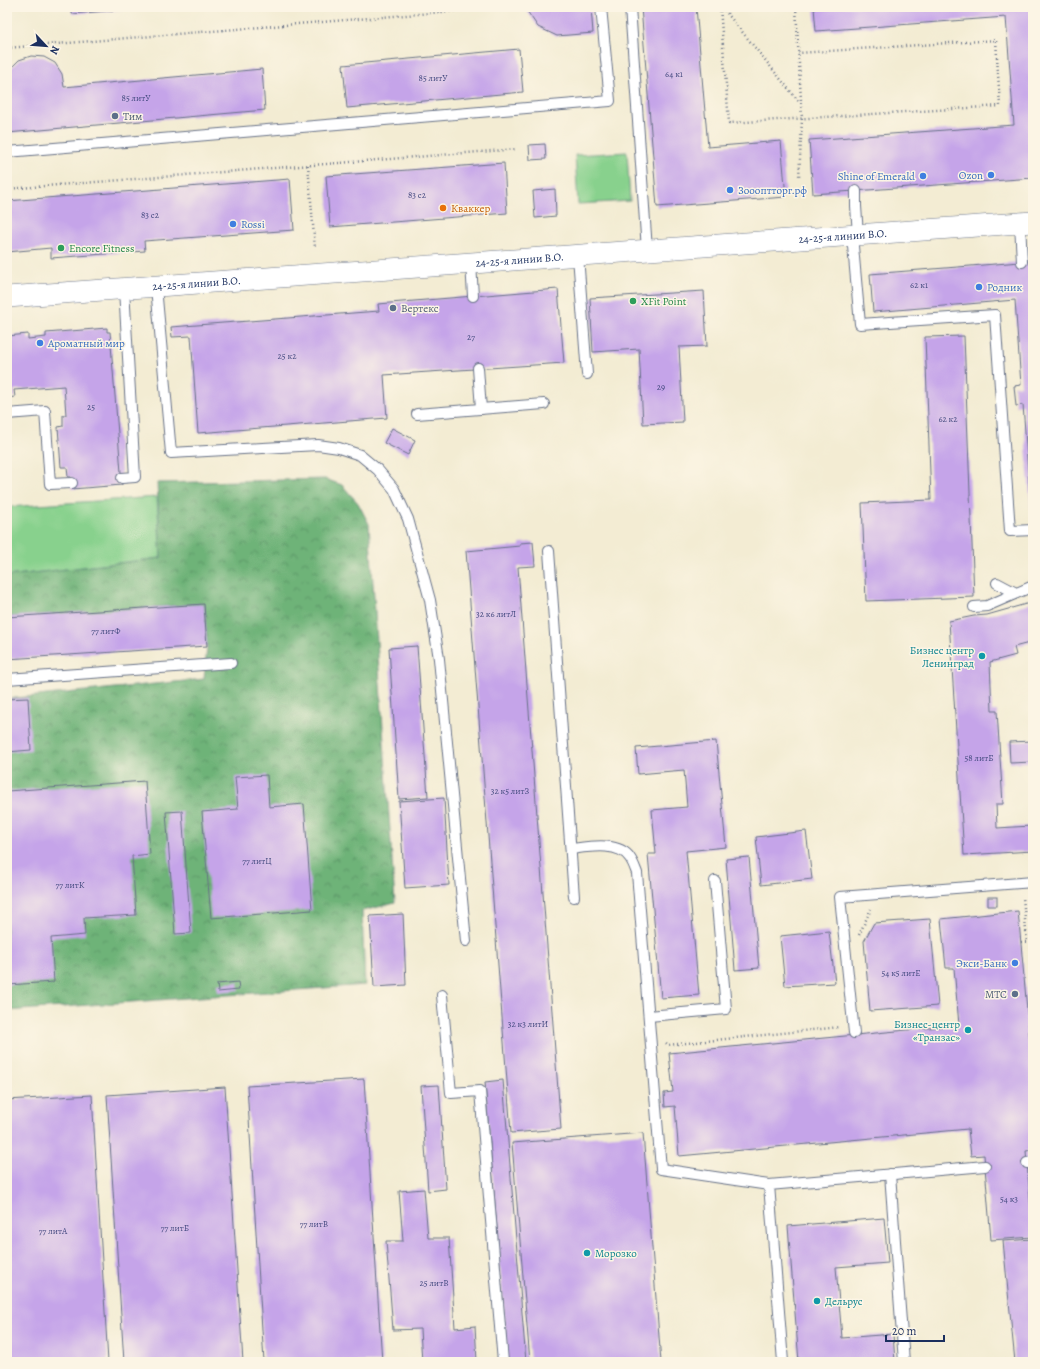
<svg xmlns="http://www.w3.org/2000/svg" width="1040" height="1369" viewBox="0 0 1040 1369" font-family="Alegreya,serif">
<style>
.green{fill:#88d18d;stroke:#528076}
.forest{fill:url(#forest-crowns);stroke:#44716b}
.building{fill:#c5a4e9}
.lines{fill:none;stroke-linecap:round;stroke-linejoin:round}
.lane-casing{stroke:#677187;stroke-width:12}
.street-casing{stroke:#677187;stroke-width:22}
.path{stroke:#677187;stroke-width:2.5;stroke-dasharray:1 3;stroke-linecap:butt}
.lane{stroke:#fff;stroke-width:10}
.street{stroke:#fff;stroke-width:21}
.service-dot{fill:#5c6f8a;stroke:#fcf5e5;stroke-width:1.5}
.shop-dot{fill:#3f7fe0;stroke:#fcf5e5;stroke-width:1.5}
.food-dot{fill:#e8710a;stroke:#fcf5e5;stroke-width:1.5}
.leisure-dot{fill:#2e9e5b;stroke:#fcf5e5;stroke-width:1.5}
.culture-dot{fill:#0f9aa8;stroke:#fcf5e5;stroke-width:1.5}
.labels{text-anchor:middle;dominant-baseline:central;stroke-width:3;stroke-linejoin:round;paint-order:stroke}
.number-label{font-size:9px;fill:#464c81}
.service-label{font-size:11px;fill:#4e5e75;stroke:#fcf5e5;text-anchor:start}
.shop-label{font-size:11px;fill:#366cbe;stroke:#fcf5e5;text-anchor:start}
.food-label{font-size:11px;fill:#c56008;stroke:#fcf5e5;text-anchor:start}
.street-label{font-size:11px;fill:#1b2f5e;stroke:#fcf5e5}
.leisure-label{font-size:11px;fill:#27864d;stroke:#fcf5e5;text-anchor:start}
.culture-label{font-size:11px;fill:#0d838f;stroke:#fcf5e5;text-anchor:end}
</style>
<defs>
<pattern id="forest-crowns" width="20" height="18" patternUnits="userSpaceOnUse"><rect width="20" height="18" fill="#6eb378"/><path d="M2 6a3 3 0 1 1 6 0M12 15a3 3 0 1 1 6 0" fill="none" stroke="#5a9266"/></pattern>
</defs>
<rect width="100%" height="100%" fill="#fcf5e5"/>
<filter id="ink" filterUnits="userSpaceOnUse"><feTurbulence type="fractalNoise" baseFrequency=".025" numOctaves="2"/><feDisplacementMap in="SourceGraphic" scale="8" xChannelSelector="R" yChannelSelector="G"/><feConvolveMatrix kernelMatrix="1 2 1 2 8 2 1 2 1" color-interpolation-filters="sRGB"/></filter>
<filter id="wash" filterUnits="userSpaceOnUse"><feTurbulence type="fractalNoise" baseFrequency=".012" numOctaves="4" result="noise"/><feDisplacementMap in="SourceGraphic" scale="16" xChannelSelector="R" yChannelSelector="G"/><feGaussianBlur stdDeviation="0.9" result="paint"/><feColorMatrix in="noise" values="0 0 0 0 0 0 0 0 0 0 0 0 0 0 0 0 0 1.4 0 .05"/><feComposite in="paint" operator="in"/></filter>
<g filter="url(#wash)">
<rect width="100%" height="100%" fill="#f3ecd3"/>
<g class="green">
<path d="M627,152l3,49 -52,3 -3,-49z"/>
<path d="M157,497l4,61 -154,18v-69z"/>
</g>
<path class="forest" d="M325,479l17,6 16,18 11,21 26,379 -33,8 3,74 -358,26v-312l197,-20 3,-33 -3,-42 -197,13v-41l154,-18 -4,-75z"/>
<g id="blocks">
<g class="building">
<path d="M72,7h70v1l-70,6z"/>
<path d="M527,7h64l2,26 -36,3 -19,-9 -11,-16z"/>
<path d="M641,7h55l12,140 73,-6 5,56 -129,10z"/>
<path d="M814,7h219v171l-220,16 -4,-54 205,-15 -8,-108 -190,14z"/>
<path d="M519,49l4,43 -176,16 -4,-43z"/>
<path d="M31,56l13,1 11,6 7,11 2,13 198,-18 3,41 -258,23v-58l3,-6 9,-9z"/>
<path d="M545,144l1,15 -16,1 -1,-15z"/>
<path d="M504,163l3,50 -177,14 -4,-51z"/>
<path d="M290,179l4,51 -150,11 1,10 -94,7v-10l-44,4v-51z"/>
<path d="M555,189l1,27 -21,2 -2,-27z"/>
<path d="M1033,261v249l-2,1 -8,-106 -7,1 -2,-20 7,-1 -6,-85 -142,12 -3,-38z"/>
<path d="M558,289l6,74 -180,12 3,43 -189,15 -7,-97 -19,1 -1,-10 208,-16 -1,-7z"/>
<path d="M704,291l3,55 -28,1 4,75 -40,2 -4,-75 -46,3 -3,-54z"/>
<path d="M107,328v4h3l12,153 -50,4 -1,-12h-3l-1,-10h-6l-3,-40 5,-1v-11h3l-2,-29 -50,4 1,7 -8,1v-62l21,-2v5l18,-2v-4z"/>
<path d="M964,336l10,261 -108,4 -4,-98 69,-3 -6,-163z"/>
<path d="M392,428l23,12 -7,15 -24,-12z"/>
<path d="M533,542l2,24 -17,1 43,562 -50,4 -45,-582 54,-5v-3z"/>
<path d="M1033,602v40l-19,5 2,8 -26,7 2,49h5l6,93h-7l1,24 34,-2 2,25 -69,4 -15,-234 25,-5 13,-1z"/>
<path d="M204,604l3,42 -200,13v-42z"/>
<path d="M417,646l11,151 -29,2 -10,-151z"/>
<path d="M28,698l3,52 -24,2v-53z"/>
<path d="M716,741l10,106 -40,4 13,144 -38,3 -13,-144h8l-4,-44 35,-3 -3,-37 -46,4 -2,-26z"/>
<path d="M1033,741v21l-23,1 -1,-21z"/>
<path d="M267,775l2,32 35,-3 8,106 -101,8 -9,-106 36,-3 -3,-32z"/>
<path d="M145,781l5,73 -18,2 4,59 -52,3 1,17 -34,3 3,44 -47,3v-194z"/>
<path d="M444,798l5,87 -44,3 -6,-87z"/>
<path d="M182,811l9,122 -16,1 -9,-122z"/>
<path d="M806,831l6,48 -51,6 -5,-48z"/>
<path d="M749,857l10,111 -24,2 -9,-111z"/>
<rect x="988" y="897" width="9" height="9"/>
<path d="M1018,911l15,165v74l-7,1 7,86 -42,3 -7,-85 -13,1 -3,-27 -289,27 -4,-50 -10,1 -1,-14 9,-1 -4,-39 290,-28 -5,-57h-8l-5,-49z"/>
<path d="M403,914l3,71 -32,2 -4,-71z"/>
<path d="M930,919l8,87 -68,5 -6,-70 10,-18z"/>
<path d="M829,931l6,52 -50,3 -5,-50z"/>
<path d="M238,982l1,8 -21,2 -1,-8z"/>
<path d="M364,1079l18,283h-118l-17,-276z"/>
<path d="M503,1080l23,282h-18l-23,-280z"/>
<path d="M439,1085l7,104 -18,2 -7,-105z"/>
<path d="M225,1087l18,275h-119l-17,-267z"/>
<path d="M92,1095l16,267h-101v-262z"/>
<path d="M643,1133l18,229h-131l-18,-219z"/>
<path d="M424,1189l4,49h21l6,90 20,-2 2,36h-55l-2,-33 -27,1 -7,-89h17l-4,-50z"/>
<path d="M884,1218l4,45 -52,4 6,71 51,-4 2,28h-96l-11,-136z"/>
<path d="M1033,1239v123h-18l-12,-121z"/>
</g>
</g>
</g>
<g filter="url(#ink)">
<use href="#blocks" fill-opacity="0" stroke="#677187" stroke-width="1"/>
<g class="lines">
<defs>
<g id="lane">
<path d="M630,7l17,243"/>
<path d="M7,152l603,-51 -9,-94"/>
<path d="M856,191v15l2,29"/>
<path d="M1020,223l2,39"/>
<path d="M852,235l8,89 135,-9 15,216 23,-1"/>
<path d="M578,256l9,118"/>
<path d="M471,263l2,33"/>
<path d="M156,287l15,166 147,-8 21,3 21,7 18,15 16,19 14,30 22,81 9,59 27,282"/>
<path d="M478,368l3,41"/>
<path d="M7,414l38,-3 5,73 22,-1"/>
<path d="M417,414l127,-10"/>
<path d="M122,478l13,-1 -11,-188"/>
<path d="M549,551l25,346"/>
<path d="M997,583l19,10"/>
<path d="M974,607l13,-1 46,-20"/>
<path d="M7,679l224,-16"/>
<path d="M571,849c17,-2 48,-8 59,9 3,4 5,10 7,15l24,296 108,16"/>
<path d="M442,995l9,98 29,-2 23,271"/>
<path d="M649,1016l77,-7 -11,-128"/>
<path d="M854,1033l-14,-136 193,-15"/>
<path d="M1027,1163l6,-1"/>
<path d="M890,1174l14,188"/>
<path d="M783,1362l-14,-177 216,-19"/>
</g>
<g id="street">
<path id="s1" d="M7,297l1026,-75"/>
</g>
</defs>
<use href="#lane" class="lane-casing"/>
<use href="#street" class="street-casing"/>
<g class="path">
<path d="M720,7l9,116 271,-17 -4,-66 -198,13"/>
<path d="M722,7l78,96"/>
<path d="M796,7l6,112 -3,59"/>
<path d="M7,48l496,-41"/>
<path d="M308,165l7,83"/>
<path d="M7,189l510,-40"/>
<path d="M859,935l12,-26"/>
<path d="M1021,942h6l-4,-45"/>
<path d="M666,1043l2,2 172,-18"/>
</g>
<use href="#lane" class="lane"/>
<use href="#street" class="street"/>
</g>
</g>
<g class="service-dot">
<circle cx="115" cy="116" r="4"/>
<circle cx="393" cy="308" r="4"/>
<circle cx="1015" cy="994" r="4"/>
</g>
<g class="shop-dot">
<circle cx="991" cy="175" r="4"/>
<circle cx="923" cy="176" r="4"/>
<circle cx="730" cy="190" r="4"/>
<circle cx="233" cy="224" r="4"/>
<circle cx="979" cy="287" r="4"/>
<circle cx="40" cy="343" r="4"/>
<circle cx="1015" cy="963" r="4"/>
</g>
<circle class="food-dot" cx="443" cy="208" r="4"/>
<g class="leisure-dot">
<circle cx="61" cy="248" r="4"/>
<circle cx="633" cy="301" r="4"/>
</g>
<g class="culture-dot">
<circle cx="982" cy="656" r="4"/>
<circle cx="968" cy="1030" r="4"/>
<circle cx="587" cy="1253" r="4"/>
<circle cx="817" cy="1301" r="4"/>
</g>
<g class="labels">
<g class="number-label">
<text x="674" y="74">64 к1</text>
<text x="433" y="78">85 литУ</text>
<text x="136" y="98">85 литУ</text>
<text x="417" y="195">83 с2</text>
<text x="150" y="215">83 с2</text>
<text x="919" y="285">62 к1</text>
<text x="471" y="337">27</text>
<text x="287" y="356">25 к2</text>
<text x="661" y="387">29</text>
<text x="91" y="407">25</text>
<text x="948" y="419">62 к2</text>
<text x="496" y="614">32 к6 литЛ</text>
<text x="106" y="631">77 литФ</text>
<text x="979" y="758">58 литБ</text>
<text x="510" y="791">32 к5 литЗ</text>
<text x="257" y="861">77 литЦ</text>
<text x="70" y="885">77 литК</text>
<text x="901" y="973">54 к5 литЕ</text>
<text x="528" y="1024">32 к3 литИ</text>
<text x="1009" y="1199">54 к3</text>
<text x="314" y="1224">77 литВ</text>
<text x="175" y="1228">77 литБ</text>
<text x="53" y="1231">77 литА</text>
<text x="434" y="1283">25 литВ</text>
</g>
<g class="service-label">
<text x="123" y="116">Тим</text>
<text x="401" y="308">Вертекс</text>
<text x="1007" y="994" text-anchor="end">МТС</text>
</g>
<g class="shop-label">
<text x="983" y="175" text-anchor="end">Ozon</text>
<text x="915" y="176" text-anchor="end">Shine of Emerald</text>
<text x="738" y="190">Зоооптторг.рф</text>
<text x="241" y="224">Rossi</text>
<text x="987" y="287">Родник</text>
<text x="48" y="343">Ароматный мир</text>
<text x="1007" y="963" text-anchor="end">Экси-Банк</text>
</g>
<g class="food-label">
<text x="451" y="208">Кваккер</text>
</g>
<g class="street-label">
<text stroke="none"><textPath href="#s1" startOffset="838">24-25-я линии В.О.</textPath></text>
<text stroke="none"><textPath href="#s1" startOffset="514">24-25-я линии В.О.</textPath></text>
<text stroke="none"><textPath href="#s1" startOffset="190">24-25-я линии В.О.</textPath></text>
</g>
<g class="leisure-label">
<text x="69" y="248">Encore Fitness</text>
<text x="641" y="301">XFit Point</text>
</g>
<g class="culture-label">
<text x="974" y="650">Бизнес центр<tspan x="974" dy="13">Ленинград</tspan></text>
<text x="960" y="1024">Бизнес-центр<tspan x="960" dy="13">«Транзас»</tspan></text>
<text x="595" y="1253" text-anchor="start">Морозко</text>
<text x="825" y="1301" text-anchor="start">Дельрус</text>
</g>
</g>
<rect width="1040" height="1369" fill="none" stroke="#fcf5e5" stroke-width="24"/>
<g transform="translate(46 46) rotate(116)" stroke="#fcf5e5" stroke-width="3" paint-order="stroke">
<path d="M0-3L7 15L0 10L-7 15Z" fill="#1b2f5e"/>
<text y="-6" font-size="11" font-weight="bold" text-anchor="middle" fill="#1b2f5e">N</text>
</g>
<path d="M886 1335v6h58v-6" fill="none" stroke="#1b2f5e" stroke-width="2"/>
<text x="892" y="1335" font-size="12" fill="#1b2f5e" stroke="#fcf5e5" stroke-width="3" paint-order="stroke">20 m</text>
</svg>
